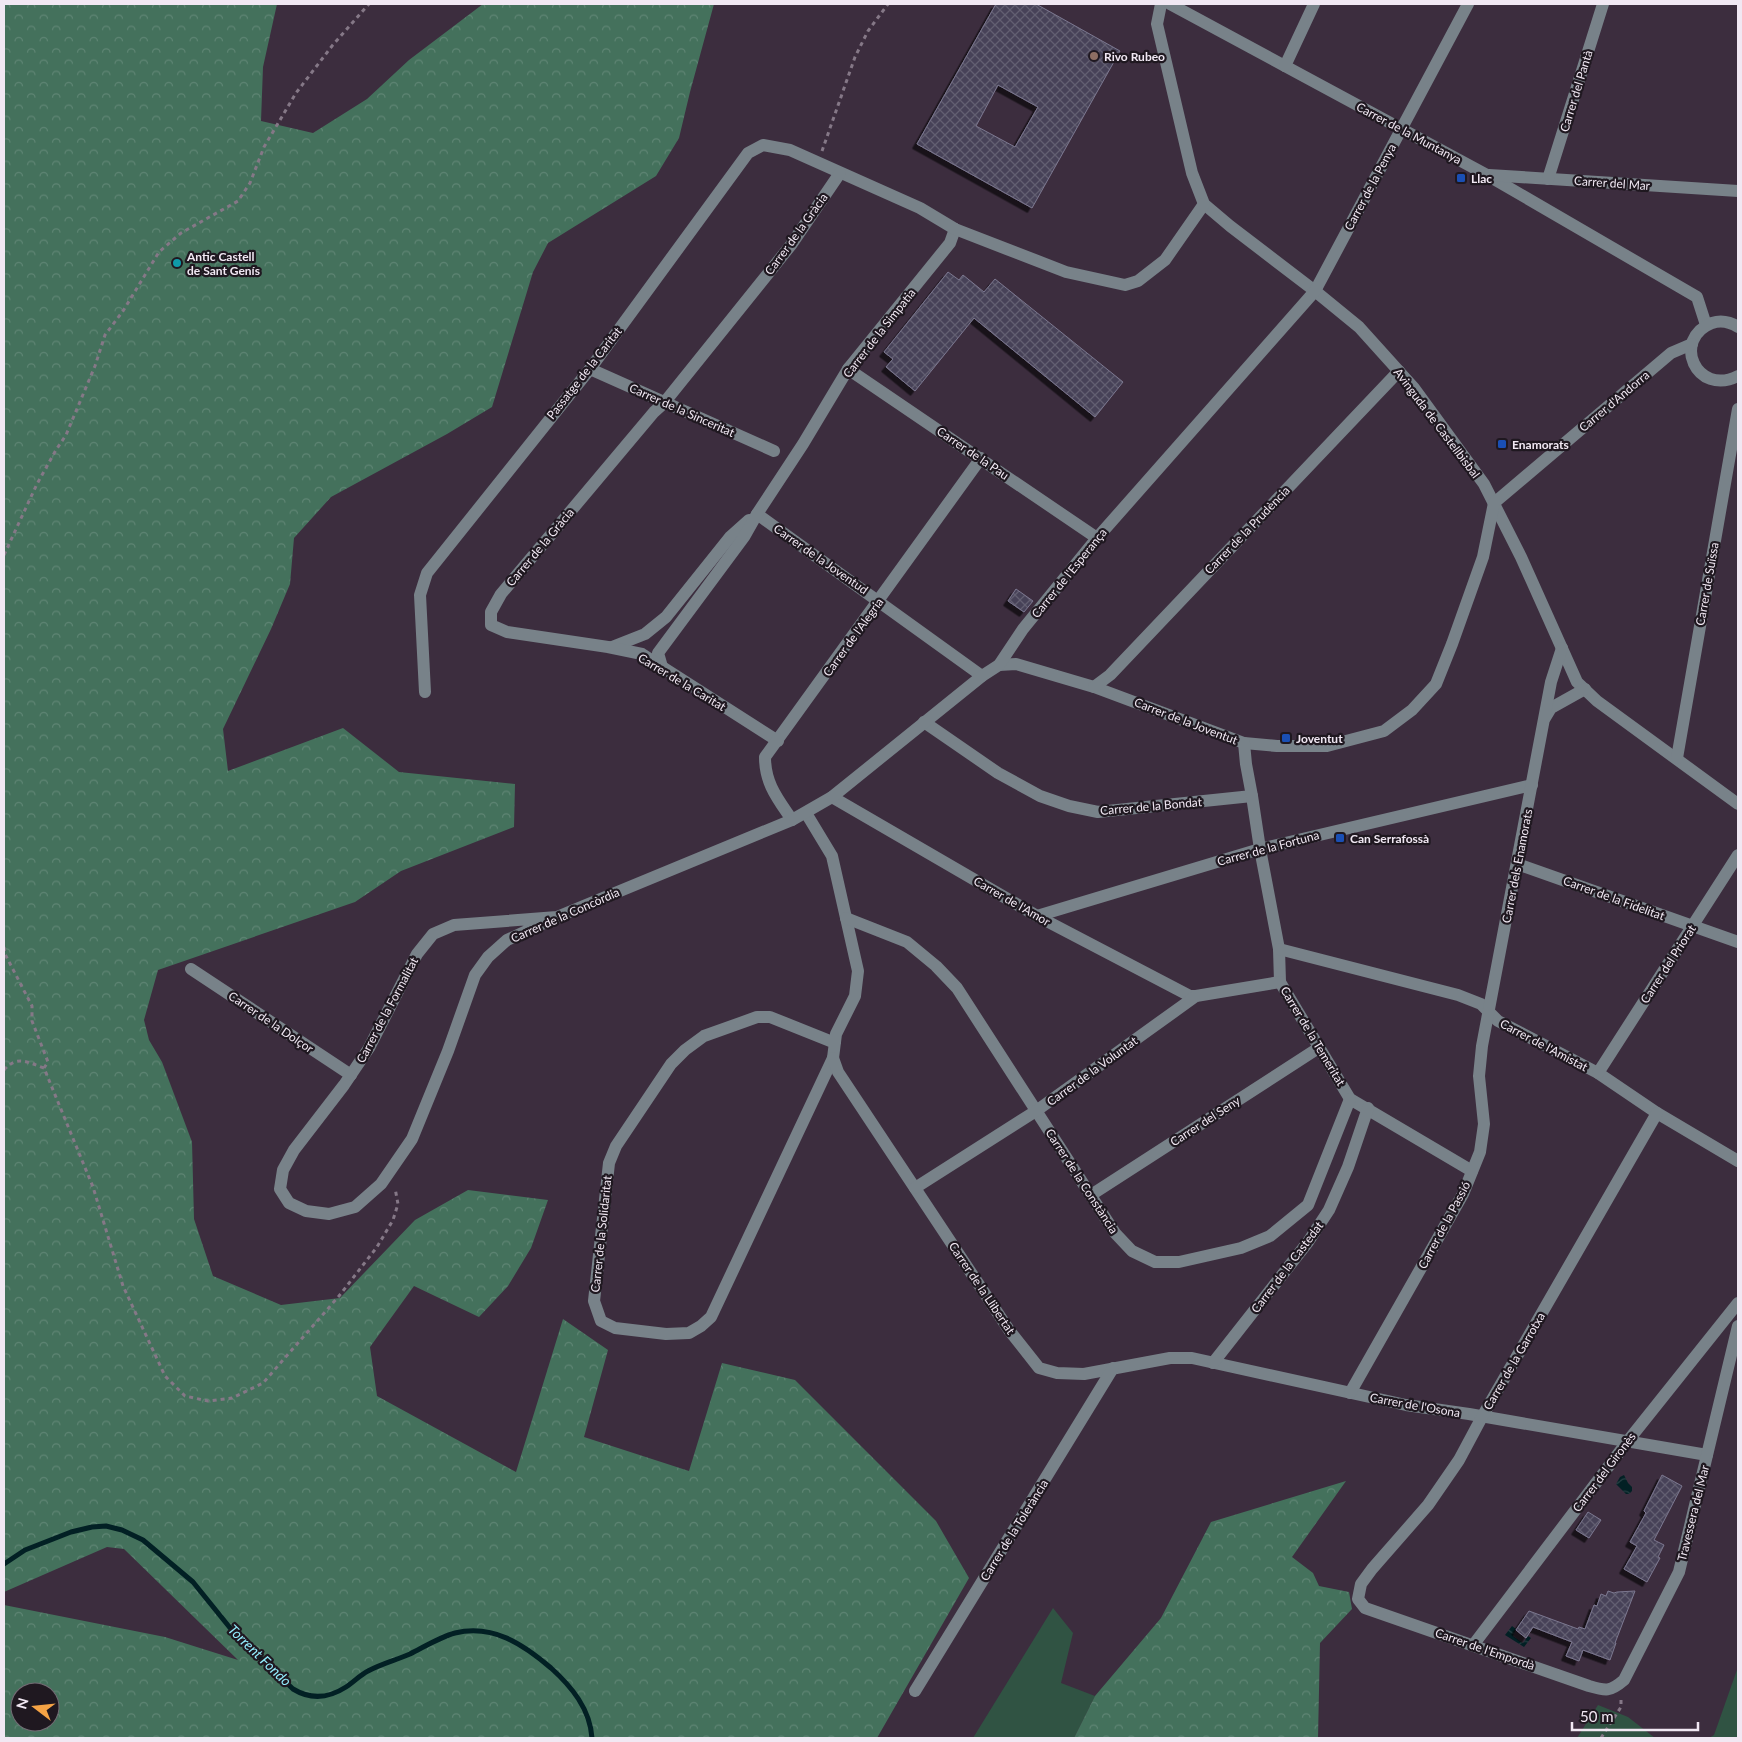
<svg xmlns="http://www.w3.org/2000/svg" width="1742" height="1742" viewBox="0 0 1742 1742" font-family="Lato,sans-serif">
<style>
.green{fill:#305343}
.forest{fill:url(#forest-crowns);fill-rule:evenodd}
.water{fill:url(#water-waves)}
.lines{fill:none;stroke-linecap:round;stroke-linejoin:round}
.stream{stroke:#022024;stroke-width:5}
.building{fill:url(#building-cross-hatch);stroke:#7c7890;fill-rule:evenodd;filter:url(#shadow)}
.path{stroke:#857887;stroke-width:3;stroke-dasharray:4 4;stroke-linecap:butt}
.minor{stroke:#788289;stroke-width:12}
.education-dot{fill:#8d6e63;stroke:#1f1820;stroke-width:2}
.transit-dot{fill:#1a4fb4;stroke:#1f1820;stroke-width:2}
.culture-dot{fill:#0f9aa8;stroke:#1f1820;stroke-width:2}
.labels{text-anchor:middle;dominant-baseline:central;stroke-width:4.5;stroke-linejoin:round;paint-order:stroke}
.poi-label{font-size:12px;font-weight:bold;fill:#f1e8f3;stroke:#1f1820;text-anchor:start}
.street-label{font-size:12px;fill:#f1e8f3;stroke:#1f1820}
.water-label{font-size:14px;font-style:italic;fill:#93eefe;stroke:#1f1820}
</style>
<defs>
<pattern id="forest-crowns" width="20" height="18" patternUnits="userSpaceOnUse" patternTransform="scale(1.25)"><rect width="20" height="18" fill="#44715c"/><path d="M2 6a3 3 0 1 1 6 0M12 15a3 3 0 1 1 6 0" fill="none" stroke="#5f8574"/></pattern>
<pattern id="water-waves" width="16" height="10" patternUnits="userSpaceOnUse" patternTransform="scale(1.25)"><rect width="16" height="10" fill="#022024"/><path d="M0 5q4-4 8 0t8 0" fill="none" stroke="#274044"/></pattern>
<pattern id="building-cross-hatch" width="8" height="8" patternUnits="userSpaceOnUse" patternTransform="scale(1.25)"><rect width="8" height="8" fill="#474359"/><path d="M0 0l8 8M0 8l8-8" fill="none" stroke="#625e71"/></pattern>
<filter id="shadow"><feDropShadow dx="-4.5" dy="4.5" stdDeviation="0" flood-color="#0009"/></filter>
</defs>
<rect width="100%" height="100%" fill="#3c2d3e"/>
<g class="green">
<path d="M1053,1608l20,25 -12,50 34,13 -21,42h-101z"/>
<path d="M1738,1667v71h-29l5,-3z"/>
<path d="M1598,1705l30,12 27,21h-78z"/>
</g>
<g class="forest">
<path d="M4,4h273l-14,63 -2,54 52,12 54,-34 42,-39 74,-56h231l-24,88 -11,46 -23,38 -108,67 -15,29 -41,135 -45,27 -116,63 -37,41 -4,46 -19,45 -48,100 5,42 115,-43 56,44 116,12 -1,43 -113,44 -46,31 -197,68 -14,50 5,20 13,22 30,80 2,77 19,57 68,29 59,-7 75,-78 53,-30 80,10 -17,48 -23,38 -29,31 -65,-31 -44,61 7,49 139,76 47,-153 45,31 -24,87 105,34 33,-108 73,17 141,141 33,57 -92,160h-873v-133l161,32 73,23 -114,-111 -17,-2 -103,45zM20,1692h30v30h-30z"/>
<path d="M1346,1481l-54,76 21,16 6,13 30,6 3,17 -32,34 -2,95h-244l21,-42 66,-78 50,-96z"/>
</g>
<g class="water">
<path d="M1624,1475l4,8 4,4v4l-3,3h-3l-10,-10 4,-7z"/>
<path d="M1512,1626l4,3 -3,7 10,7 5,-7 3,2 -7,9 -19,-12z"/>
</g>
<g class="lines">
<path class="stream" d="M4,1564l21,-14 46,-18 21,-5 14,-1 16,4 21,10 50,42 42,52 58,55c18,11 36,9 53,-2 8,-5 14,-12 22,-16 13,-7 28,-11 42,-17 14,-7 30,-17 45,-21 38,-9 68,11 96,35 21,19 39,41 41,70"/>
</g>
<g class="building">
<path d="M996,4h40l84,47 -88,157 -115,-64zM998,85l40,22 -23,40 -39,-21z"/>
<path d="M948,272l11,8 4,-5 21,17 11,-13 128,103 -28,35 -121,-99 -59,73 -29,-24 7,-8 -9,-7z"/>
<path d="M1016,589l17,12 -9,11 -16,-11z"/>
<path d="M1662,1475l20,11 -28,54 10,5 -6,12 2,1 -13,24 -23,-13 13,-23 -7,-4 16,-29 -2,-2z"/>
<path d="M1588,1512l13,8 -12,18 -13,-8z"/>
<path d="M1608,1591l6,2 3,-1 18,-1 -20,52h1l-6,17 -27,-10 -4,11 -13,-5 6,-14 -39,-15 -7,11 -10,-8 13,-19 49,18 1,-2 6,2 9,-24 3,1 4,-12 5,2z"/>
</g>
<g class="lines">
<g class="path">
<path d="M822,151l33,-94 13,-26 20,-27"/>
<path d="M4,555l33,-71 19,-34 10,-15 29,-69 10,-31 18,-24 36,-59 22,-19 57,-32 12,-18 14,-36 32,-54 36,-47 37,-42"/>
<path d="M4,947l1,7 27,52v15l16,41 -4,6"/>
<path d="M4,1070c13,-15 23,-8 40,-2l49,119 30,99 42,90 20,20 23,5 24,-3 31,-15 76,-87 38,-49 16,-27 5,-16 -3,-16"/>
<path d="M1601,1738l20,-31v-9"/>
</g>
<g class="minor">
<path d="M1161,4l-4,20 35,149 12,31 26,22 85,65 44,36 55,61 70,96 37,73 56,125 20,19 141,103"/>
<path d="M1170,4l317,171 210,122 9,28"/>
<path d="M1285,66l29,-62"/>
<path d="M1489,175l249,16"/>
<path d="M1548,179l55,-175"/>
<path d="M1738,327c-8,-5 -17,-7 -26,-4 -41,16 -16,74 26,53"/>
<path d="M590,369l184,82"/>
<path d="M848,369l249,169"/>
<path d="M757,514l225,162"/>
<path d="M612,647l33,-13 21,-17 64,-80 19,-17"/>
<path d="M999,665l17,-1 78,23 150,56 33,3h50l57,-15 28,-21 24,-26 16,-40 31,-87 11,-54 177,-150 21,-9"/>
<path d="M662,667l-4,-14 86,-116 13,-23 46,-70 45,-75 102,-126 5,-14"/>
<path d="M1094,687l16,-12 289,-304"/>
<path d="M425,692l-5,-97 7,-22 163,-204 158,-216 15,-8 27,5 130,58 35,21 111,43 59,13 13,-4 27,-21 39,-56"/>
<path d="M1545,718l6,-10 34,-19"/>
<path d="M924,722l74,51 42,23 29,10 29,6 154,-16"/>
<path d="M778,741l-136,-87 -34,-7 -101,-15 -16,-7v-13l10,-18 153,-182 10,-9 127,-158 49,-72"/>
<path d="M1244,743l2,21 6,32 8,53 19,100 1,33 70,117 122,72"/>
<path d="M1677,758l61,-349"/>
<path d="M832,797l205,119 153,80h6"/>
<path d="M806,813l26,43 26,115 -3,25 -19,38 -3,24 -122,259 -10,9 -12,7 -23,1 -51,-6 -14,-7 -7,-20 15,-138 7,-17 55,-82 14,-14 19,-14 53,-19h13l65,26"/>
<path d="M792,820c-14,-21 -27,-36 -27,-63l216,-299"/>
<path d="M1517,864l221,78"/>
<path d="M1037,916l223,-67 272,-64"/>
<path d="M557,917l-103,8 -21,9 -16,20 -48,94 -25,37 -50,65 -11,20 -3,19 9,14 17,8 23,3 26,-7 26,-23 31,-45 36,-88 27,-76 13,-18 19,-17 50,-23 235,-97 40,-23 150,-121 17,-11 24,-36 74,-91 218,-247 153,-287"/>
<path d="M846,918l61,24 29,24 21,22 158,245 17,18 23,11h24l62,-14 29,-12 38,-31 42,-106"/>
<path d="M1279,949l179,46 23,9 17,17 100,52 59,40 81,48"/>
<path d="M191,969l160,106"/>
<path d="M833,1058l5,14 171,258 30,38 18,5 27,1 86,-16h22l214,47 63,9 238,41"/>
<path d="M1598,1073l140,-218"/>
<path d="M1657,1113l-175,304 -23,43 -31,45 -56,64 -11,15 -3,15 7,9 224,78c17,5 21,6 35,-6l55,-108 59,-246"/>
<path d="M915,1188l121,-77 160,-115 84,-14"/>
<path d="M1091,1195l229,-148"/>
<path d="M1213,1363l95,-121 21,-32 19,-43 20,-59"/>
<path d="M1350,1393l113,-199 17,-42 4,-28 -5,-48 3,-30 69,-364 11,-34"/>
<path d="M1474,1644l153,-202 111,-139"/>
<path d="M915,1691l198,-323"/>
</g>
</g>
<circle class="education-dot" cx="1094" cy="56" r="5"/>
<g class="transit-dot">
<rect x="1456" y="173" width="10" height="10" rx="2.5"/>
<rect x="1497" y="439" width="10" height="10" rx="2.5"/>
<rect x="1281" y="733" width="10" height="10" rx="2.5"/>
<rect x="1335" y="833" width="10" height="10" rx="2.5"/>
</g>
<circle class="culture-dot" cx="177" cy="263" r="5"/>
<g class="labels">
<g class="poi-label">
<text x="1104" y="56">Rivo Rubeo</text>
<text x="1471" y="178">Llac</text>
<text x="187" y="256">Antic Castell<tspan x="187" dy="14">de Sant Genís</tspan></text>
<text x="1512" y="444">Enamorats</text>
<text x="1296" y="738">Joventut</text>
<text x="1350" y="838">Can Serrafossà</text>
</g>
<g class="street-label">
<text transform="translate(1576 91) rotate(-73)">Carrer del Pantà</text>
<text transform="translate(1409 133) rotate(28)">Carrer de la Muntanya</text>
<text transform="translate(1612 183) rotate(4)">Carrer del Mar</text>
<text transform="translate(1370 187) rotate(-62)">Carrer de la Penya</text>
<text transform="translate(796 234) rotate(-54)">Carrer de la Gràcia</text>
<text transform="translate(879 333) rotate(-52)">Carrer de la Simpatia</text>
<text transform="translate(584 373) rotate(-52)">Passatge de la Caritat</text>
<text transform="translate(1614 401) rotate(-40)">Carrer d'Andorra</text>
<text transform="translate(682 410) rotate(24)">Carrer de la Sinceritat</text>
<text transform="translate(1437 423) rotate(53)">Avinguda de Castellbisbal</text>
<text transform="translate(973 453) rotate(34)">Carrer de la Pau</text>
<text transform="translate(1247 530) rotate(-46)">Carrer de la Prudència</text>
<text transform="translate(540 547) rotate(-50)">Carrer de la Gràcia</text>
<text transform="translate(821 559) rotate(35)">Carrer de la Joventud</text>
<text transform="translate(1069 573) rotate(-51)">Carrer de l'Esperança</text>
<text transform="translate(1707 584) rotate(-80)">Carrer de Suïssa</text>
<text transform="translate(853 637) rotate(-54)">Carrer de l'Alegria</text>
<text transform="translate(682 682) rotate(31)">Carrer de la Caritat</text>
<text transform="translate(1186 721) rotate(21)">Carrer de la Joventut</text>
<text transform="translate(1151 806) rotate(-5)">Carrer de la Bondat</text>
<text transform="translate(1268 848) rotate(-15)">Carrer de la Fortuna</text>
<text transform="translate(1517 866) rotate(-79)">Carrer dels Enamorats</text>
<text transform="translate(1614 898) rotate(20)">Carrer de la Fidelitat</text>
<text transform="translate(1012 901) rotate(30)">Carrer de l'Amor</text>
<text transform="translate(565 915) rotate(-24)">Carrer de la Concòrdia</text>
<text transform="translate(1668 964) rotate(-57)">Carrer del Priorat</text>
<text transform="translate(387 1010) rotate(-62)">Carrer de la Formalitat</text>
<text transform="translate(271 1022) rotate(34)">Carrer de la Dolçor</text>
<text transform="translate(1313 1036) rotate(59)">Carrer de la Temeritat</text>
<text transform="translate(1544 1045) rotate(28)">Carrer de l'Amistat</text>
<text transform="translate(1092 1071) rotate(-36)">Carrer de la Voluntat</text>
<text transform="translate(1205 1121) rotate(-33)">Carrer del Seny</text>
<text transform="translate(1082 1181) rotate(57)">Carrer de la Constància</text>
<text transform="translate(1444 1225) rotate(-62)">Carrer de la Passió</text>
<text transform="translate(601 1234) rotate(-84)">Carrer de la Solidaritat</text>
<text transform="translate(1287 1267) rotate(-53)">Carrer de la Castedat</text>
<text transform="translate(982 1288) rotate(56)">Carrer de la Llibertat</text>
<text transform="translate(1514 1361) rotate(-60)">Carrer de la Garrotxa</text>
<text transform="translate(1415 1405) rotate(10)">Carrer de l'Osona</text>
<text transform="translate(1604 1472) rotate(-53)">Carrer del Gironès</text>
<text transform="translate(1693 1513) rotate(-76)">Travessera del Mar</text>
<text transform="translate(1014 1530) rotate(-58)">Carrer de la Tolerància</text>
<text transform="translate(1485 1649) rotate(19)">Carrer de l'Empordà</text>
</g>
<g class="water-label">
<text transform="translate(260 1655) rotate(44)">Torrent Fondo</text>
</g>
</g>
<rect width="1742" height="1742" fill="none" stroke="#f1e8f3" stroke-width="10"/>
<g transform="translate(35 1707) rotate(286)"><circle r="24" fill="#1f1820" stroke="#736b74"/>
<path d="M0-4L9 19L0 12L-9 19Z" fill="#f5a345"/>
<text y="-8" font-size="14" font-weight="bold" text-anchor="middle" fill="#f1e8f3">N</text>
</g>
<path d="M1572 1722v8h126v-8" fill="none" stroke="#f1e8f3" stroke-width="2.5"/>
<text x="1580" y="1722" font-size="15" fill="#f1e8f3" stroke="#1f1820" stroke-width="4" paint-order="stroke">50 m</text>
</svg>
